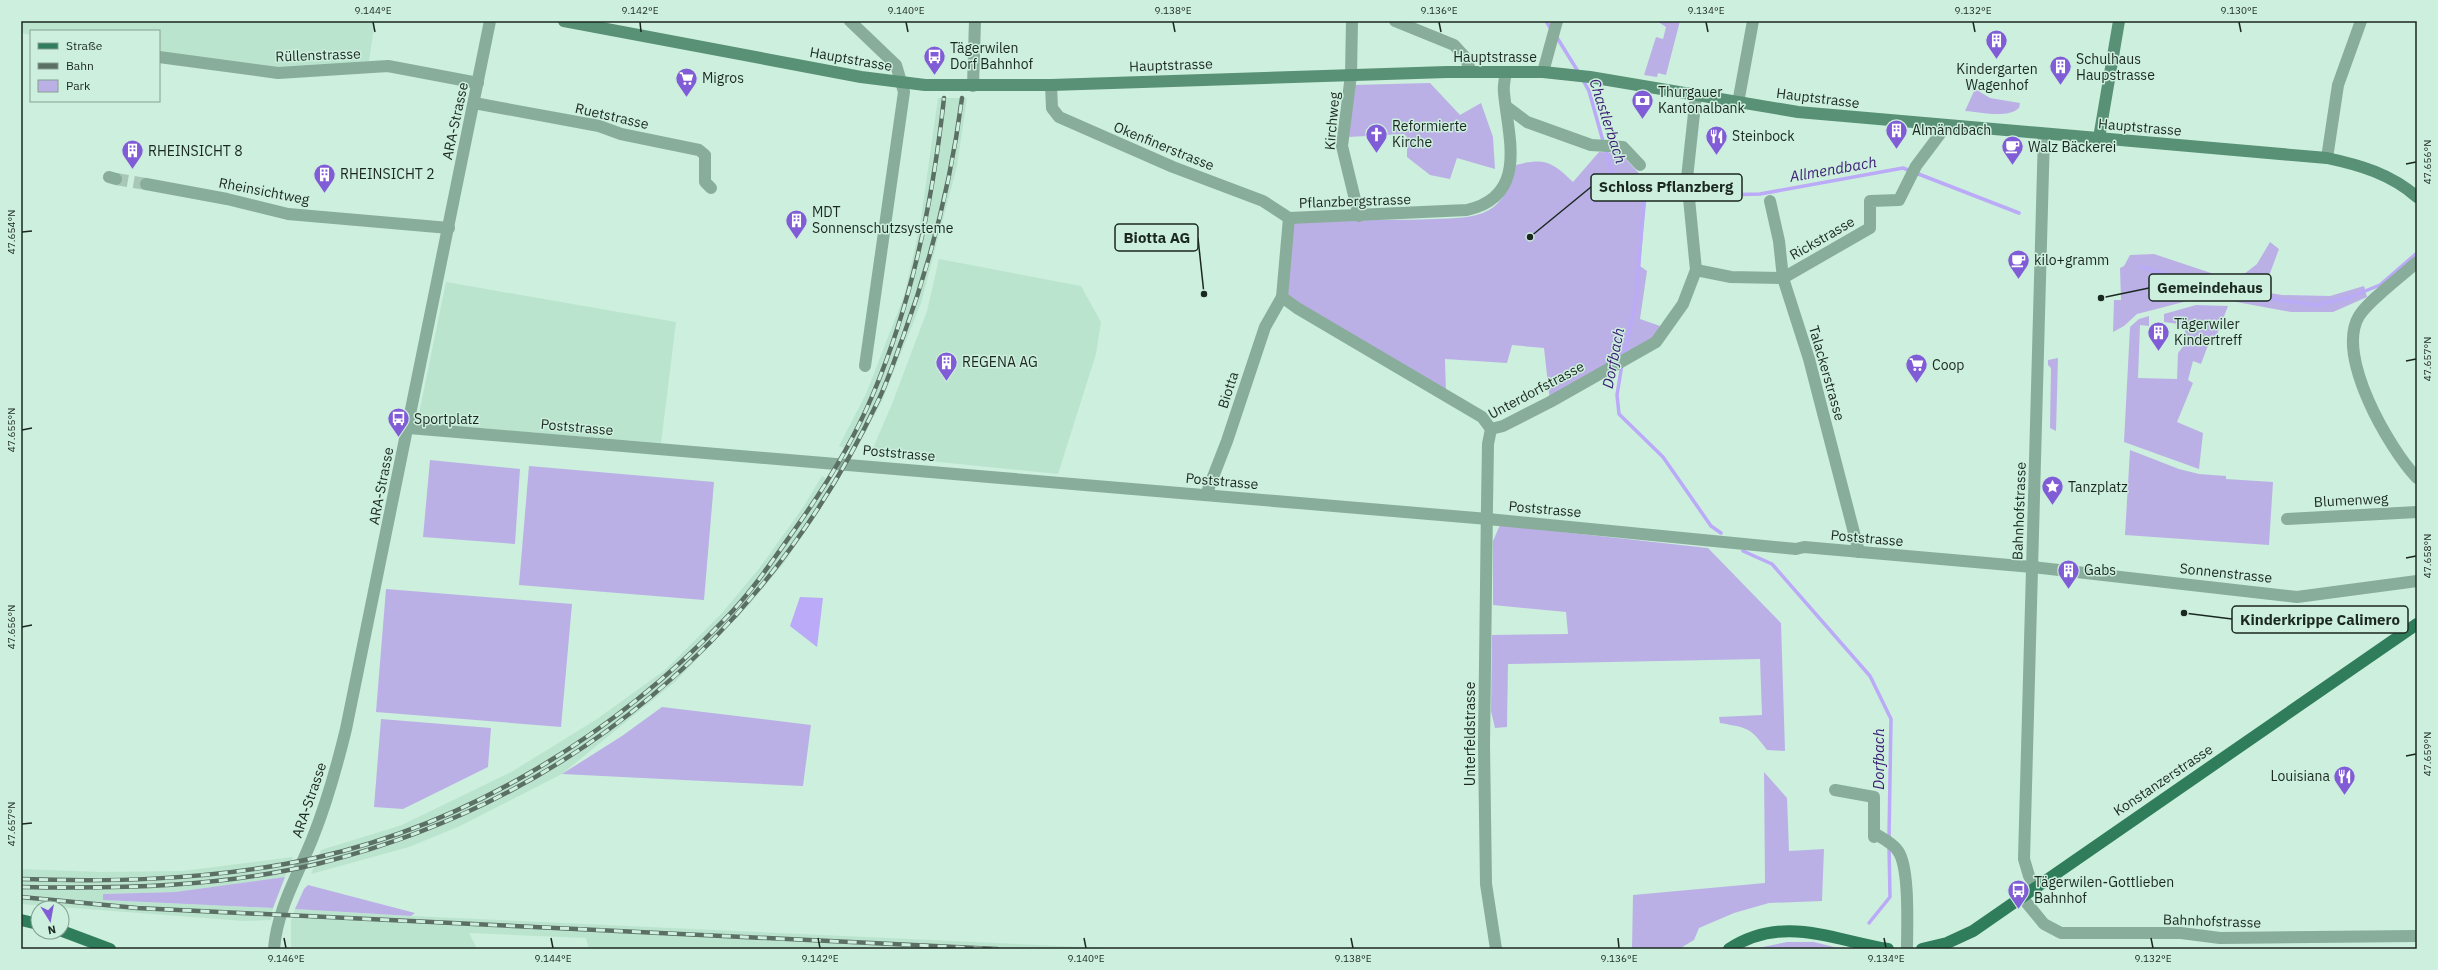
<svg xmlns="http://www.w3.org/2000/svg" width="2438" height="970" viewBox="0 0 2438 970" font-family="'IBM Plex Sans',sans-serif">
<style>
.built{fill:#bbe4ce}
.green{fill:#bbb0e6}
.water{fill:#baaaf7}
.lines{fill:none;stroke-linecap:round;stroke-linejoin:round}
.stream{stroke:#baaaf7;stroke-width:3.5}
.street-tunnel{stroke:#a9c7b7;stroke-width:12;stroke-dasharray:12 6;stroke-linecap:butt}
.street{stroke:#88ad9a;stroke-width:12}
.secondary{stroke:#589175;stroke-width:12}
.primary{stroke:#2f7d5b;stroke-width:12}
.rail-casing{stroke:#5b6f64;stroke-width:4.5}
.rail{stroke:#cdefdd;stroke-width:3;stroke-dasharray:9;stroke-linecap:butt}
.ticks{fill:none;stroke:#1b2821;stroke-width:1.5}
.labels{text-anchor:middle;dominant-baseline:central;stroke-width:3;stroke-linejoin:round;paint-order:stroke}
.poi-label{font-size:14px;fill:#1b2821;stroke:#cdefdd;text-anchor:start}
.street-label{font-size:14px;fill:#1b2821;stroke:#cdefdd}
.water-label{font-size:15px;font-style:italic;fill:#3e2077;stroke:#cdefdd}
.leader{fill:none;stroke:#1b2821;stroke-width:1.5}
.callout-dot{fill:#1b2821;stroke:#cdefdd;stroke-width:1.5}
.callout{fill:#cdefdd;stroke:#1b2821;stroke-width:1.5}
.callout-label{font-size:15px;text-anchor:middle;font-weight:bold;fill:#1b2821}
.neatline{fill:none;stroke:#1b2821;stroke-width:1.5}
.ticks-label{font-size:10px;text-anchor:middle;fill:#1b2821}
</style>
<rect width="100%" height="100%" fill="#cdefdd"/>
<g class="built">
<path d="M21,21h354l-6,40 -60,9 -30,-2 -120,-15v-22h-128v4l-10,-2z"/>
<path d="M938,98h29l-10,68 -36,137 -39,98 -27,51 -16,-6 27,-52 38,-98 16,-70z"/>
<path d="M939,259l142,27 20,36 -5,32 -38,120 -188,-19 22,-51 35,-93z"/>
<path d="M446,282l230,40 -15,121 -244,-20z"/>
<path d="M822,476l13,8 -51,79 -36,43 -72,75 -114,93 -102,52 -51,21 -98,27 10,-24 81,-25 111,-54 84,-52 68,-49 56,-56 37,-44 46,-64z"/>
<path d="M293,857l-8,20 -5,1 -105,14 -72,2v6l170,8 -2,12 -27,1 -223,-17v-35l80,3 81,-1z"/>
<path d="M295,909l116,7 715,33h-537l-3,-11 -117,-5 8,16h-186v-28z"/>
</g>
<g class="green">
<path d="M1657,21h23l-14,54 -8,-2 -1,4 -13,-2 12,-38 7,2 3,-12z"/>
<path d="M1430,83l30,32 21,-12 12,34 2,32 -38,-11 -7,21 -20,-4 -23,-18v-20l-3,-3 -56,3 5,-52z"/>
<path d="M1975,89l15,9 30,5 -1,5c-12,11 -38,4 -54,3z"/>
<path d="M1599,152l21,1 28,30 -8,83 7,5 -7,48 20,7 -4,16 -106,60 -6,-54 -32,-3 -5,18 -62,-4 1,36 -164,-98 7,-79c49,1 97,3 146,1 18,-1 38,0 54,-9 16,-9 23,-28 27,-45 30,-8 37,-2 57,17z"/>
<path d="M2270,242l9,7 -16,43 19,3 48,1 34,-10 3,11 -34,15h-42l-60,-11 -32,-3 -62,16 -13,12 -11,6 1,-32h7l-1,-32 4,-2 6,-11 24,-1 81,27 22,-17z"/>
<path d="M2196,305l32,1 -14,36 -4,-2 -9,24 -8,-3 -5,19 5,3 -16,39 26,11 -4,36 -75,-27 6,-115 9,-8 10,-3v10l-9,-1 -2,53 39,1 1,-26 7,-9v-19l-21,-3v-8z"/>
<path d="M2058,358l-2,73 -6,-3 1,-60 -3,-3v-5z"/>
<path d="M2130,450l49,19 20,5 27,2v3l47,3 -4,63 -144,-10z"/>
<path d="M430,460l90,9 -5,75 -92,-7z"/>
<path d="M529,466l185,16 -10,118 -185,-15z"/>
<path d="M1500,525l208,23 73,75 4,128 -18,-1c-17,-23 -19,-22 -47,-27l-1,-6 43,-2 -2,-56 -252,5 -1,63 -12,1 -4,-17 1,-76 76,-1 -2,-22 -73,-7v-64z"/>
<path d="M386,589l186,15 -11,123 -185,-15z"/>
<path d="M662,707l149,18 -8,61 -241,-12 60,-38z"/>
<path d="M381,719l110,9 -3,39 -85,42 -29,-2z"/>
<path d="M1764,772l23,26 2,53 35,-2 -2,52 -53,2 -35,10 -35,15 -5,12 -15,9h-47l1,-54 132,-12z"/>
<path d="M285,877l-12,31 -170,-8v-6l72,-2z"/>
<path d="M308,885l107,28 -4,3 -116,-7 9,-20z"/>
<path d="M1787,942h27l28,7h-89z"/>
</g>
<path class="water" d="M800,597l23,1 -6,49 -27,-21z"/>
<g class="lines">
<g class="stream">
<path d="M1546,21l5,8"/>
<path d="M1556,36l23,37"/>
<path d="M1583,80l6,11 23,82 9,14 23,10 116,-3 143,-26 116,45"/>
<path d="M2141,267l88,26 86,12 33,-7 32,-13 37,-32"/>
<path d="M1624,356l12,-55 8,-104"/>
<path d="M1622,364l-5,31 2,19 44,43 48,69 10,7"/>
<path d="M1743,551l29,13 98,112 21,43 -2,119"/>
<path d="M1869,923l21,-26 -1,-51"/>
</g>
<path class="street-tunnel" d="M116,179l30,5"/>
<g class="street">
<path d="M850,21l46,44 8,27 -39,274"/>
<path d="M1352,21l-1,54 -9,71 17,70"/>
<path d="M1395,21l59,24 11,12 6,15"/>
<path d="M159,57l119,16 110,-7 90,17"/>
<path d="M1543,72l14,-51"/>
<path d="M1051,85l1,23 7,9 114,50 90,34 26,17"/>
<path d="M973,86l2,-65"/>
<path d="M474,103l125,23 22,8 78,16 6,5v27l6,6"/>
<path d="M1738,103l15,-82"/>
<path d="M1507,107l20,15 64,23 32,2 17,18"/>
<path d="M2327,158l11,-73 23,-64"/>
<path d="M109,177l7,2"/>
<path d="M146,184l81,15 61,15 161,14"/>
<path d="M1770,201l9,40 4,37 26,81 50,193"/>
<path d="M1289,218l178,-8c62,-14 41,-73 37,-117 -1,-7 1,-15 2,-21"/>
<path d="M1289,218l-7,79 15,11 185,109 9,12"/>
<path d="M2417,262c-15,14 -48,38 -58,54 -24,40 30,132 58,162"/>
<path d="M1696,270l35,7 52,1 87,-50v-27l29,-1 17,-34 24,-32 2,-8"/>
<path d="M409,428l1079,91 308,30 8,-2 228,20 265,30 120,-16"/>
<path d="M1206,495l21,-54 38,-114 17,-30"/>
<path d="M2287,519l130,-7"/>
<path d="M1835,790l39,7v40"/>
<path d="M1874,833c8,5 19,10 24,18 12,17 9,77 9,98"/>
<path d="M2035,886l-6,-10 -5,-17 20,-725"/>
<path d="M2021,896l23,28 17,9h120l39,5 197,-2"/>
<path d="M274,949c3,-40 25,-76 39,-112 14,-35 24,-71 33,-108l144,-708"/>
<path d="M1496,949l-10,-65 -2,-139 3,-240 1,-61 3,-15 12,-3 47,-24 106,-60 27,-38 13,-34 -9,-92 9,-83"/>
</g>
<g class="secondary">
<path d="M564,21l297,56 64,8h126l396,-13h96l47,5 208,35 529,46c33,7 64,16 90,39"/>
<path d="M2099,138l20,-117"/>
</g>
<g class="primary">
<path d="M21,920l17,4"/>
<path d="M62,931l48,18"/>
<path d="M1729,949c54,-35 103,-9 159,0"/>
<path d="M1922,949l25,-6 26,-12 444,-307"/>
</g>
<defs>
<g id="rail">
<path d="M21,879c89,3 176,1 264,-15 167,-30 322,-122 439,-244 27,-27 49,-60 71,-91 30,-42 58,-87 78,-135 40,-94 60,-195 71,-296"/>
<path d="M21,887c101,2 201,0 300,-24 251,-63 447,-230 557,-462 10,-20 17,-43 25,-64 29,-79 48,-155 59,-239"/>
<path d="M21,897l116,11 860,41"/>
</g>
</defs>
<use href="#rail" class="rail-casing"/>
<use href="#rail" class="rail"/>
</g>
<path class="ticks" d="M373,22l2,10M640,22l1,10M906,22l2,10M1173,22l2,10M1439,22l2,10M1706,22l2,10M1973,22l2,10M2239,22l2,10M2406,164l10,-2M22,232l10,-1M2406,361l10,-2M22,430l10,-2M2406,558l10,-2M22,627l10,-2M2406,756l10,-2M22,824l10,-1M284,938l2,10M551,938l2,10M818,938l2,10M1084,938l2,10M1351,938l2,10M1618,938l1,10M1884,938l2,10M2151,938l2,10"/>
<defs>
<symbol id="building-pin" viewBox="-11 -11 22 30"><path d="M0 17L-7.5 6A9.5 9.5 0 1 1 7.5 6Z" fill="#805cd6" stroke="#cdefdd"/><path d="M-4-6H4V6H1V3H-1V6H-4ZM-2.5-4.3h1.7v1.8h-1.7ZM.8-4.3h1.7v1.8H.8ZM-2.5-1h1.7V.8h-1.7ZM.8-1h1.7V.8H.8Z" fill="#fff"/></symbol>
<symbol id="bus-pin" viewBox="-11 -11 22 30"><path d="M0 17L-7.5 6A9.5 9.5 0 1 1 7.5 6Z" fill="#805cd6" stroke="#cdefdd"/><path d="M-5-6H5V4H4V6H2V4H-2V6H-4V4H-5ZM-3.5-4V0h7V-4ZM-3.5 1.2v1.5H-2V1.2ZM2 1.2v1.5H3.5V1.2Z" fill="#fff"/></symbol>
<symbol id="supermarket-pin" viewBox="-11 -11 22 30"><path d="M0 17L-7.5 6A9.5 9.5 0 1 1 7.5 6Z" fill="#805cd6" stroke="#cdefdd"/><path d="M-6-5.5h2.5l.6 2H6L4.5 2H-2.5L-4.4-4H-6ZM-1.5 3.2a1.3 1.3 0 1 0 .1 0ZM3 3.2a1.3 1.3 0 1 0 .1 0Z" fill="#fff"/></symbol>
<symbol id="bank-pin" viewBox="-11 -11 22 30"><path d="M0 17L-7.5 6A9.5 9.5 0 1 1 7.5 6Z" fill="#805cd6" stroke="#cdefdd"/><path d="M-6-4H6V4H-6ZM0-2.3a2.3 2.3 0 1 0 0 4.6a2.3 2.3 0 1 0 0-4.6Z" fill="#fff"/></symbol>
<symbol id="church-pin" viewBox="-11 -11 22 30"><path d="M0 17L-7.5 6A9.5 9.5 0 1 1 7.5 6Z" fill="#805cd6" stroke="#cdefdd"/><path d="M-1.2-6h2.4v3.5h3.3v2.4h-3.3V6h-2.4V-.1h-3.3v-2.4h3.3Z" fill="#fff"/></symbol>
<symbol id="restaurant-pin" viewBox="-11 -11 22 30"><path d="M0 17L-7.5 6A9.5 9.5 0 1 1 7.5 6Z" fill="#805cd6" stroke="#cdefdd"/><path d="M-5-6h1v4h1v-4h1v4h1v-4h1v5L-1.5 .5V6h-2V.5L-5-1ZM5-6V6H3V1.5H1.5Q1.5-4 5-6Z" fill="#fff"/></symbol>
<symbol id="cafe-pin" viewBox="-11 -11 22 30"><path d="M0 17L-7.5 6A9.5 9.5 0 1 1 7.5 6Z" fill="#805cd6" stroke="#cdefdd"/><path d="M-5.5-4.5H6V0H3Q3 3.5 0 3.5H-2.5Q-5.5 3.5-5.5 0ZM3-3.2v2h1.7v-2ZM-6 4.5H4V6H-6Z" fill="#fff"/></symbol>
<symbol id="sight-pin" viewBox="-11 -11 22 30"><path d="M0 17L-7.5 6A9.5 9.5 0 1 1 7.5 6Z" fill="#805cd6" stroke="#cdefdd"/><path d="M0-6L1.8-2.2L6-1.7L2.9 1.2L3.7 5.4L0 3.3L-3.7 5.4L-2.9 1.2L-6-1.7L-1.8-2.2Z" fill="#fff"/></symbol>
</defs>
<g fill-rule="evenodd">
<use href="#building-pin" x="1984" y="28" width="25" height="34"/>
<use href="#bus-pin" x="922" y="44" width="25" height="34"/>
<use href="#building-pin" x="2048" y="54" width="25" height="34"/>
<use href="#supermarket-pin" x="674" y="66" width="25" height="34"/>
<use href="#bank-pin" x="1630" y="88" width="25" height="34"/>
<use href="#building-pin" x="1884" y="118" width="25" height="34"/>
<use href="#church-pin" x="1364" y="122" width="25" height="34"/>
<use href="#restaurant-pin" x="1704" y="124" width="25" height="34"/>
<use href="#cafe-pin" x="2000" y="134" width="25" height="34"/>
<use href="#building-pin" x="120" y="138" width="25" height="34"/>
<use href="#building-pin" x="312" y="162" width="25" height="34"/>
<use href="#building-pin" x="784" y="208" width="25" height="34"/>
<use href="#cafe-pin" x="2006" y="248" width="25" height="34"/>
<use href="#building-pin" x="2146" y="320" width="25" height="34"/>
<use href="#building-pin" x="934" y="350" width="25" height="34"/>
<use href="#supermarket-pin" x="1904" y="352" width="25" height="34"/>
<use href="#bus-pin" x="386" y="406" width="25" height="34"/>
<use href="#sight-pin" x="2040" y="474" width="25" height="34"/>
<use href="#building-pin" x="2056" y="558" width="25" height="34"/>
<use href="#restaurant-pin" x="2332" y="764" width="25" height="34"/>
<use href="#bus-pin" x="2006" y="878" width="25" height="34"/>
</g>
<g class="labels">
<g class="poi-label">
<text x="950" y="48">Tägerwilen<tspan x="950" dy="16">Dorf Bahnhof</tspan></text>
<text x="2076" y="59">Schulhaus<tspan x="2076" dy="16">Haupstrasse</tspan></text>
<text x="1997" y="69" text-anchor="middle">Kindergarten<tspan x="1997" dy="16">Wagenhof</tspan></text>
<text x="702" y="78">Migros</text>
<text x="1658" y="92">Thurgauer<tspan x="1658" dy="16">Kantonalbank</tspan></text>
<text x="1392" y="126">Reformierte<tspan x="1392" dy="16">Kirche</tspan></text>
<text x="1912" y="130">Almändbach</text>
<text x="1732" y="136">Steinbock</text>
<text x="2028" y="147">Walz Bäckerei</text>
<text x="148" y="151">RHEINSICHT 8</text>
<text x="340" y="174">RHEINSICHT 2</text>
<text x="812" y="212">MDT<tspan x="812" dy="16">Sonnenschutzsysteme</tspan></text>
<text x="2034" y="260">kilo+gramm</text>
<text x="2174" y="324">Tägerwiler<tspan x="2174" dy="16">Kindertreff</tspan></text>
<text x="962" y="362">REGENA AG</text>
<text x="1932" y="365">Coop</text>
<text x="414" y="419">Sportplatz</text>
<text x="2068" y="487">Tanzplatz</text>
<text x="2084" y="570">Gabs</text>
<text x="2330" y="776" text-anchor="end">Louisiana</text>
<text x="2034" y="882">Tägerwilen-Gottlieben<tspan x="2034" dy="16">Bahnhof</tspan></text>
</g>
<g class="street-label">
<text transform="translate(318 55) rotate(-2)">Rüllenstrasse</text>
<text x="1495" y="57">Hauptstrasse</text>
<text transform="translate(851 59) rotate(10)">Hauptstrasse</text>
<text transform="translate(1171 65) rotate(-2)">Hauptstrasse</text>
<text transform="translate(1818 98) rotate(7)">Hauptstrasse</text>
<text transform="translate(612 116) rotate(13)">Ruetstrasse</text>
<text transform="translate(455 121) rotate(-78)">ARA-Strasse</text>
<text transform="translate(1332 121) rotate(-85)">Kirchweg</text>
<text transform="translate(2140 127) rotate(5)">Hauptstrasse</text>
<text transform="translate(1164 146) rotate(22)">Okenfinerstrasse</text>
<text transform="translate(264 191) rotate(11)">Rheinsichtweg</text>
<text transform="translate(1355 201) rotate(-2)">Pflanzbergstrasse</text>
<text transform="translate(1822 238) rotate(-30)">Rickstrasse</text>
<text transform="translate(1827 373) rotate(74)">Talackerstrasse</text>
<text transform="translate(1228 390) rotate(-72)">Biotta</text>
<text transform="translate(1536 390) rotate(-28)">Unterdorfstrasse</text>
<text transform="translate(577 427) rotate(5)">Poststrasse</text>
<text transform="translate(899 453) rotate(5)">Poststrasse</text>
<text transform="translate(1222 481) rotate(5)">Poststrasse</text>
<text transform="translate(381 486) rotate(-79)">ARA-Strasse</text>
<text transform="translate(2351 500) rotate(-3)">Blumenweg</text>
<text transform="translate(1545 509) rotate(5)">Poststrasse</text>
<text transform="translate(2019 511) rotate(-88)">Bahnhofstrasse</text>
<text transform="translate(1867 538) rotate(5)">Poststrasse</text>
<text transform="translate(2226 573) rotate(6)">Sonnenstrasse</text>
<text transform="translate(1470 734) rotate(-90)">Unterfeldstrasse</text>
<text transform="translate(2163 780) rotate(-34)">Konstanzerstrasse</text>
<text transform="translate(309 800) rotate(-71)">ARA-Strasse</text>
<text transform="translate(2212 921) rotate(2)">Bahnhofstrasse</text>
</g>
<g class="water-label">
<text transform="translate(1608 121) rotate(72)">Chastlerbach</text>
<text transform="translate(1833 169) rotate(-10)">Allmendbach</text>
<text transform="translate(1613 358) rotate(-79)">Dorfbach</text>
<text transform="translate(1878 759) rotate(-90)">Dorfbach</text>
</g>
</g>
<path class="leader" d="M1530 237L1591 187M1204 294L1198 238M2101 298L2149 288M2184 613L2232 619"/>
<g class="callout-dot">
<circle cx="1530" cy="237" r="4"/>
<circle cx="1204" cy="294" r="4"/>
<circle cx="2101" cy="298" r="4"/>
<circle cx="2184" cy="613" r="4"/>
</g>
<g class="callout">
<rect x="1591" y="174" width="151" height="27" rx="4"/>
<rect x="1115" y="224" width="83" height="27" rx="4"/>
<rect x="2149" y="274" width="122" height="27" rx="4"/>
<rect x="2232" y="606" width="176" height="27" rx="4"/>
</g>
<g class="callout-label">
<text x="1666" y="192">Schloss Pflanzberg</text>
<text x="1157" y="243">Biotta AG</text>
<text x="2210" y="293">Gemeindehaus</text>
<text x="2320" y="625">Kinderkrippe Calimero</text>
</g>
<rect width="2438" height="970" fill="none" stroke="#cdefdd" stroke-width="44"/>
<rect x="30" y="30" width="130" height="72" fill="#cdefdd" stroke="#869f92"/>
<rect x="38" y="43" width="20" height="6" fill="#2f7d5b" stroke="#869f92"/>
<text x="66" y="50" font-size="12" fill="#1b2821">Straße</text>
<rect x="38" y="63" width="20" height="6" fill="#5b6f64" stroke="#869f92"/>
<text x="66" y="70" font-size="12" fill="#1b2821">Bahn</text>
<rect x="38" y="80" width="20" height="12" fill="#bbb0e6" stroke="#869f92"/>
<text x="66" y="90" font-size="12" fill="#1b2821">Park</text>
<g transform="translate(50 920) rotate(169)"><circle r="19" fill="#cdefdd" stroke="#869f92"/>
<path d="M0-3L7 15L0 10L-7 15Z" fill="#805cd6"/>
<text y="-6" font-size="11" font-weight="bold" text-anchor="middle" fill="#1b2821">N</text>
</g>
<rect x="22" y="22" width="2394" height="926" class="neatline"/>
<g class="ticks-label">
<text x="373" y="14">9.144°E</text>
<text x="640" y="14">9.142°E</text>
<text x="906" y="14">9.140°E</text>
<text x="1173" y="14">9.138°E</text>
<text x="1439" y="14">9.136°E</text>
<text x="1706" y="14">9.134°E</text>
<text x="1973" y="14">9.132°E</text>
<text x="2239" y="14">9.130°E</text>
<text transform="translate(2427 162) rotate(-90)" y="4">47.656°N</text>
<text transform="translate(11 232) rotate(-90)" y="4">47.654°N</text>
<text transform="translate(2427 359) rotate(-90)" y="4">47.657°N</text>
<text transform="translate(11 430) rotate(-90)" y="4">47.655°N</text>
<text transform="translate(2427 556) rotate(-90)" y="4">47.658°N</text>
<text transform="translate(11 627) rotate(-90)" y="4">47.656°N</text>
<text transform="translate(2427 754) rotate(-90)" y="4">47.659°N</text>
<text transform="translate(11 824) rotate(-90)" y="4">47.657°N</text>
<text x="286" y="962">9.146°E</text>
<text x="553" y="962">9.144°E</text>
<text x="820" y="962">9.142°E</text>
<text x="1086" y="962">9.140°E</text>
<text x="1353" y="962">9.138°E</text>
<text x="1619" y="962">9.136°E</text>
<text x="1886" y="962">9.134°E</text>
<text x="2153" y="962">9.132°E</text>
</g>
</svg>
